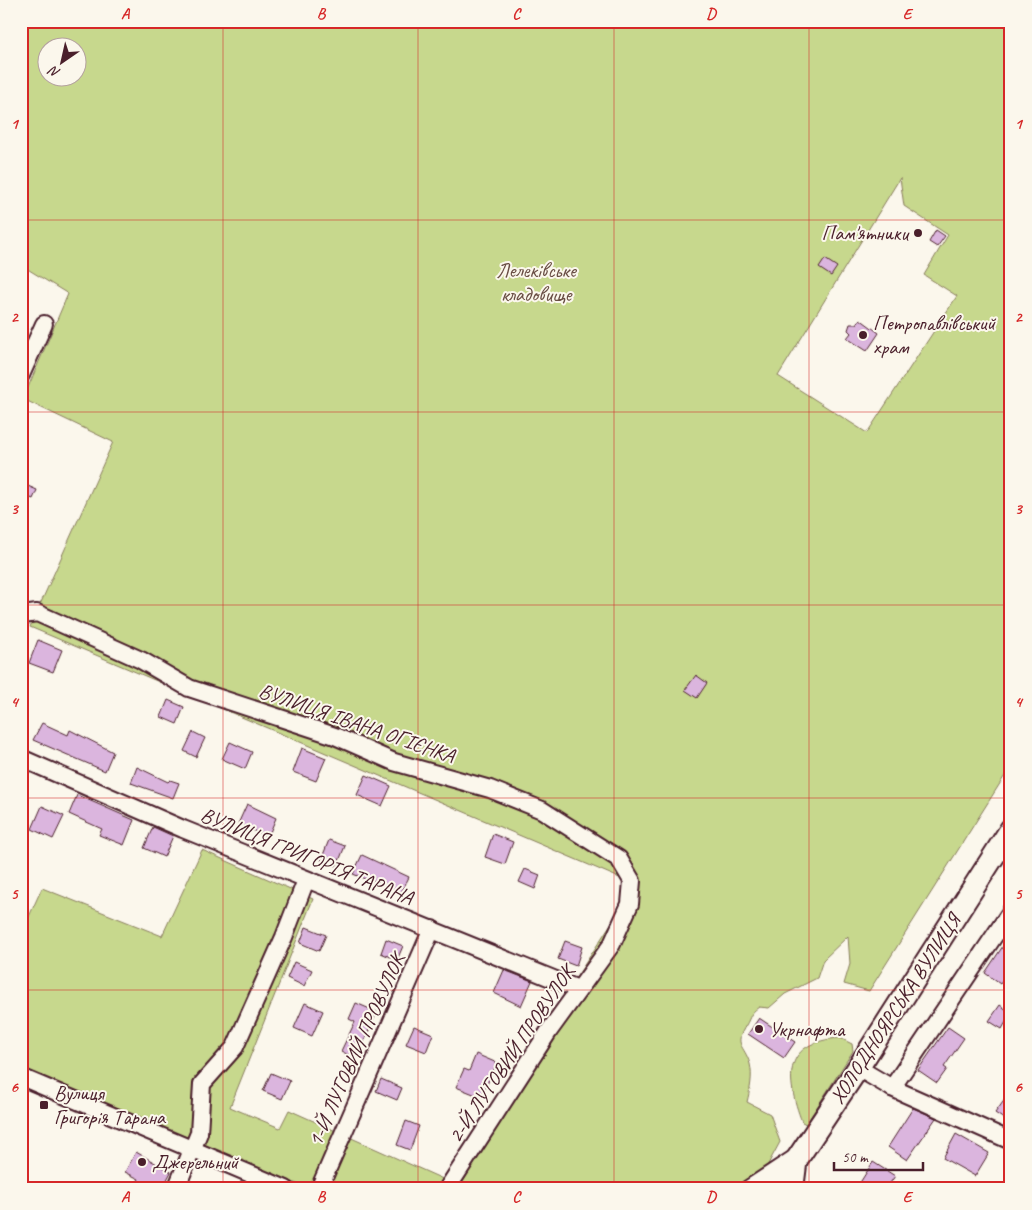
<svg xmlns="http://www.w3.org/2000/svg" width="1032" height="1210" viewBox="0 0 1032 1210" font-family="Caveat,sans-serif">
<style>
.green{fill:#c7d88d;stroke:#887c5c;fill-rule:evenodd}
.building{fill:#dbb5de;stroke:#4a1f2b}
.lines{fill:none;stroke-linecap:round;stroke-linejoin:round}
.minor-casing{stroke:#4a1f2b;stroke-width:20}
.major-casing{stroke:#4a1f2b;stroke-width:25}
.minor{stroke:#fbf7ec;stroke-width:16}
.major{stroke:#fbf7ec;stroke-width:21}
.grid{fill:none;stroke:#d62828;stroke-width:1;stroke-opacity:0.55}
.poi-dot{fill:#4a1f2b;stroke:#fbf7ec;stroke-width:2}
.labels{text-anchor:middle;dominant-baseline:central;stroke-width:4;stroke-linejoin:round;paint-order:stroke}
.poi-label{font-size:21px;fill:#4a1f2b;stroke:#fbf7ec;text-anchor:start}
.park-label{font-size:21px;fill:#694d44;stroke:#fbf7ec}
.street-label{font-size:21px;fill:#4a1f2b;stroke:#fbf7ec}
.neatline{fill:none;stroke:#d62828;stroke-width:2}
.grid-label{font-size:16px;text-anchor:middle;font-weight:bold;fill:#d62828}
</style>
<rect width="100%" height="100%" fill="#fbf7ec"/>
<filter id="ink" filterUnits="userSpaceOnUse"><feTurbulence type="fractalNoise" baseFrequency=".02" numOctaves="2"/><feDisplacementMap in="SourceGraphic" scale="10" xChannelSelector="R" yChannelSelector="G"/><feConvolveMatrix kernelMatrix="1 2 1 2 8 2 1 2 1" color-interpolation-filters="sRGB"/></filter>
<g filter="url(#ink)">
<g class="green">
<path d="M21,21h990v745l-142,225 -25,-7 6,-20 -2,-28 -25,24 -6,18 -32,16 -16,14 -10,-1c-10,7 -8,10 -13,18 -13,21 -2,19 4,39 3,12 0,26 -3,38l23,12 10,28 -14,26 -34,21h-423l-288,-121v-134l21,-46 120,48 40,-86 111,49 -83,208 50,21 9,-18 156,70 191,-295 -606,-258 83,-185 -90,-43 45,-105 -47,-29zM48,48h30v30h-30zM900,178l4,28 44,29 -24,40 33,21 -90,137 -89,-57z"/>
<path d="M840,1038l12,6 1,7 -47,73 -4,-2c-17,-45 -19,-80 38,-84z"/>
</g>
<g class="building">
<path d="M936,230l9,6 -8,11 -8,-5z"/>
<path d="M825,259l12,8 -6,9 -12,-8z"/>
<path d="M860,319l19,14 -12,18 -20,-13 4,-5 -3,-3 2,-6h7z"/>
<path d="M21,483l16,7 -4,9 -12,-5z"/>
<path d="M38,640l24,10 -9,22 -24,-9z"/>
<path d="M696,675l11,8 -10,15 -12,-8z"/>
<path d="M168,700l16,7 -7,17 -16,-7z"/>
<path d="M42,723l26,12 2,-5 43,22 -8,19 -72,-31z"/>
<path d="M193,732l12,6 -9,19 -12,-6z"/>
<path d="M230,742l22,10 -7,17 -23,-10z"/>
<path d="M302,748l24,10 -10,23 -23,-9z"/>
<path d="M137,767l31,15 2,-2 9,3 -6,15 -42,-15z"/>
<path d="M366,775l25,11 -9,20 -25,-11z"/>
<path d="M77,795l57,25 -10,25 -25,-10 3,-6 -33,-15z"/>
<path d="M247,804l29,14 -8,19 -30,-13z"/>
<path d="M42,806l22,10 -11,23 -21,-10z"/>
<path d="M153,827l20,9 -9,21 -20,-9z"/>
<path d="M493,834l20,8 -8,22 -20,-7z"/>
<path d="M329,840l16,6 -8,20 -16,-6z"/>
<path d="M362,855l47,22 -8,16 -28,-13 -1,2 -19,-8z"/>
<path d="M525,869l15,6 -5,14 -16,-7z"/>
<path d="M306,927l20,8 -7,16 -19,-8z"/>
<path d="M1011,934v35l-11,15 -15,-11z"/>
<path d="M386,939l17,7 -6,14 -16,-7z"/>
<path d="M565,941l17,6 -6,19 -18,-7z"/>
<path d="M294,962l18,8 -8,16 -17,-8z"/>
<path d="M504,970l28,11 -11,25 -27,-13z"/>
<path d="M305,1003l18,8 -11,25 -18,-8z"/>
<path d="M356,1003l21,9 -21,47 -15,-8 14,-29 -6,-3z"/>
<path d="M1000,1005l11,8 -9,16 -13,-8z"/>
<path d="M759,1018l36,24 -11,16 -36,-24z"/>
<path d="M414,1026l19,8 -7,18 -20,-8z"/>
<path d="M948,1027l16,11 -20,29 3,2 -10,14 -19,-13z"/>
<path d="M476,1054l21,9 -16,34 -25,-10 8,-18 5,2z"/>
<path d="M271,1073l19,8 -8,18 -19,-8z"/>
<path d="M381,1079l21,9 -5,12 -21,-9z"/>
<path d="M1011,1091v25l-4,5 -12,-8z"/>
<path d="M913,1108l23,10 -29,42 -19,-13z"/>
<path d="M406,1121l13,5 -9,24 -13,-5z"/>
<path d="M956,1134l33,19 -14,23 -32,-18z"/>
<path d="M136,1152l35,20 -9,17h-28l5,-10 -14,-7z"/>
<path d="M873,1162l22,14 -9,13h-30z"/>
</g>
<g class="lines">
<defs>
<g id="minor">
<path d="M21,375l23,-51"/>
<path d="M21,618l2,-3 14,-2 104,47 48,28 146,48 59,26 96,27 52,21 77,49 13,22 -2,23 -18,40 -63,87 -102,158"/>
<path d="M21,758l162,71 395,160"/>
<path d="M858,1068l34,20 119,53"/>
<path d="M21,1077l265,112"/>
<path d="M892,1088l119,-177"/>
<path d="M176,1189l23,-56 3,-49 33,-37 49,-110 22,-57"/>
<path d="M319,1189l113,-260"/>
<path d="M748,1189l50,-33"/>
<path d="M795,1189l4,-32"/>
</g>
<path id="major" d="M777,1189l81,-121 153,-239"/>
</defs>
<use href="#minor" class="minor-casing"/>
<use href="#major" class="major-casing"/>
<use href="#minor" class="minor"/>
<use href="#major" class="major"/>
</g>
</g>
<path class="grid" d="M223,21v1168M418,21v1168M614,21v1168M809,21v1168M21,220h990M21,412h990M21,605h990M21,798h990M21,990h990"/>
<g class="poi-dot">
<circle cx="918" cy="233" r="5"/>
<circle cx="863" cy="335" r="5"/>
<circle cx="759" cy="1029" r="5"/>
<rect x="39" y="1100" width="10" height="10" rx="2.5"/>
<circle cx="142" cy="1162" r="5"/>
</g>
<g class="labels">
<g class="poi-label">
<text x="908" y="233" text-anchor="end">Пам'ятники</text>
<text x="873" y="323">Петропавлівський<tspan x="873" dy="24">храм</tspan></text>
<text x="769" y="1029">Укрнафта</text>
<text x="54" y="1093">Вулиця<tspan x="54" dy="24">Григорія Тарана</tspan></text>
<text x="152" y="1162">Джерельний</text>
</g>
<g class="park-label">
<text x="536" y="270">Лелеківське<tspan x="536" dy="24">кладовище</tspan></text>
</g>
<g class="street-label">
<text transform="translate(357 723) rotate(19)">ВУЛИЦЯ ІВАНА ОГІЄНКА</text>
<text transform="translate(307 856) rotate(22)">ВУЛИЦЯ ГРИГОРІЯ ТАРАНА</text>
<text transform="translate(895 1009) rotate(-57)">ХОЛОДНОЯРСЬКА ВУЛИЦЯ</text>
<text transform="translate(356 1050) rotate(-66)">1-Й ЛУГОВИЙ ПРОВУЛОК</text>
<text transform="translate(511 1054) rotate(-56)">2-Й ЛУГОВИЙ ПРОВУЛОК</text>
</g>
</g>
<rect width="1032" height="1210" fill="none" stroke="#fbf7ec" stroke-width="55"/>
<g transform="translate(62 62) rotate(214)"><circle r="24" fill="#fbf7ec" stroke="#b4a19f"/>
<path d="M0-4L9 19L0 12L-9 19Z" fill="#4a1f2b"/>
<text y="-8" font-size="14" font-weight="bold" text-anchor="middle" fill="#4a1f2b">N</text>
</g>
<path d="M834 1162v8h89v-8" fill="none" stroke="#4a1f2b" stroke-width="2.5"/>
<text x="842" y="1162" font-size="15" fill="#4a1f2b" stroke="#fbf7ec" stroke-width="4" paint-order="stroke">50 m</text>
<rect x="28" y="28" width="976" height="1154" class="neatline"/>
<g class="grid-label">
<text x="125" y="19">A</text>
<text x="321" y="19">B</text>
<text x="516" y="19">C</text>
<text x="711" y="19">D</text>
<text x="907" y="19">E</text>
<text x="14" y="129">1</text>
<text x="1018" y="129">1</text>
<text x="14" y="322">2</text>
<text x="1018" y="322">2</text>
<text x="14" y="514">3</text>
<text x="1018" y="514">3</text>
<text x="14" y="707">4</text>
<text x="1018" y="707">4</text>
<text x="14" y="899">5</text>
<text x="1018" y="899">5</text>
<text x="14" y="1092">6</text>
<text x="1018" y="1092">6</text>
<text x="125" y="1202">A</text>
<text x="321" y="1202">B</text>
<text x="516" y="1202">C</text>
<text x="711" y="1202">D</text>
<text x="907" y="1202">E</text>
</g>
</svg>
